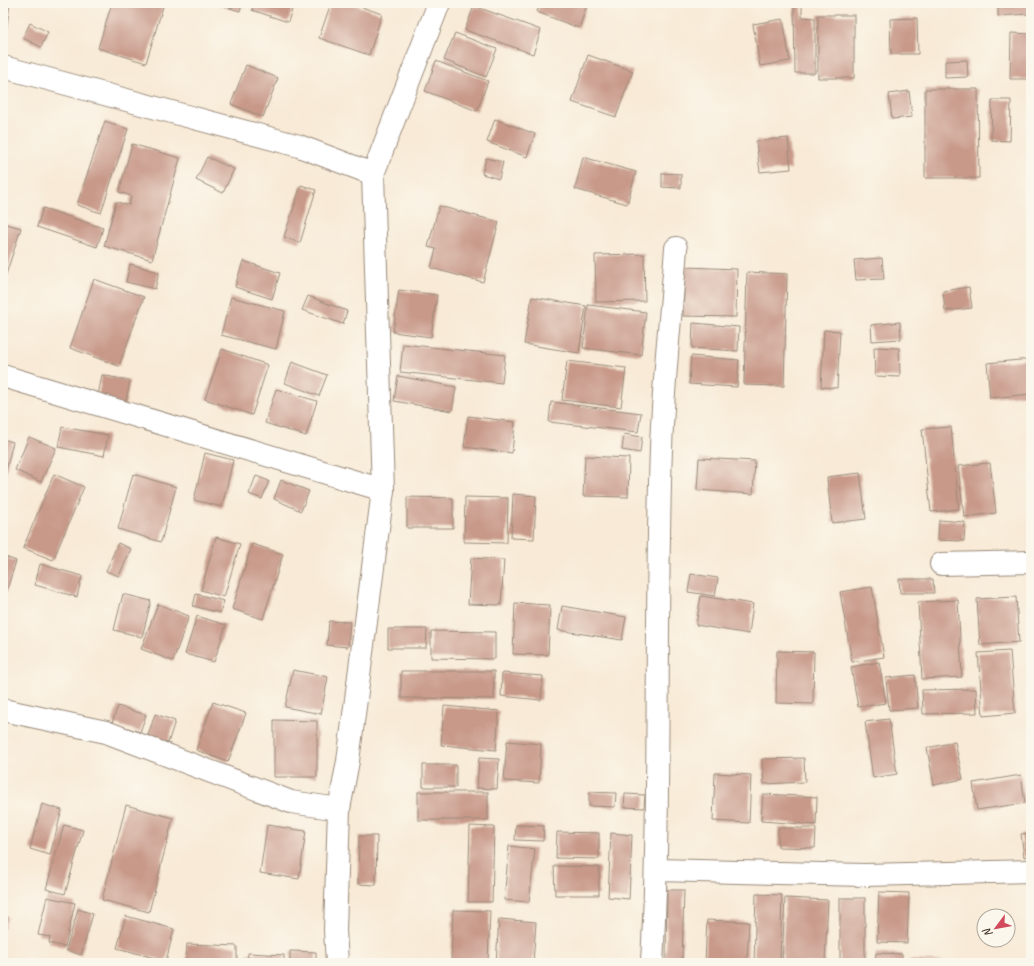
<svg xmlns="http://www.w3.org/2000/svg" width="1034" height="966" viewBox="0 0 1034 966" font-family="Caveat,sans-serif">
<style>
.building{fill:#c89989}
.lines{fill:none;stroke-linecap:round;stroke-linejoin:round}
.street-casing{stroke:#9a8a7a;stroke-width:24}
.street{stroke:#fff;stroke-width:22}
</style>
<rect width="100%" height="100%" fill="#fbf7ec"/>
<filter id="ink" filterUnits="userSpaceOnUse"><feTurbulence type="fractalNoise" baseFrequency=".025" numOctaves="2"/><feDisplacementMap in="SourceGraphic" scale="8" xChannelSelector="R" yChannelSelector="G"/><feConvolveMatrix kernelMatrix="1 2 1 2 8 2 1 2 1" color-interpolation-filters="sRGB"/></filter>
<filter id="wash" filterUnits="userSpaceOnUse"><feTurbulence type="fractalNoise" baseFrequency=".012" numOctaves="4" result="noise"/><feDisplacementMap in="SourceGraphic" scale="16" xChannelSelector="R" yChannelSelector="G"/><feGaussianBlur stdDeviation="0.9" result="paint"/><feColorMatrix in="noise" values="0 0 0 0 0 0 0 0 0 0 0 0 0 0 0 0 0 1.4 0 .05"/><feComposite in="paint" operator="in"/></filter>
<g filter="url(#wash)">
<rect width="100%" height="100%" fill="#f8ead6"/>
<g id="blocks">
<g class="building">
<path d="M3,3h7l-4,30h-3z"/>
<path d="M112,3h52l-18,60 -48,-15z"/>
<path d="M212,3h31l-3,8z"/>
<path d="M254,3h40l-6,19 -36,-12z"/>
<path d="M331,3h19l32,11 -13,41 -50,-17z"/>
<path d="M540,3h48l-9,25 -42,-16z"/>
<path d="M794,3h8v14l13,1v55h-20z"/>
<path d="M998,3h29l1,11 -30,2z"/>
<path d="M474,6l67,24 -8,24 -68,-24z"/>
<rect x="818" y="15" width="36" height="63"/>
<path d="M917,18l1,36h-27l-1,-35z"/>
<path d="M783,19l7,42 -30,5 -7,-42z"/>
<path d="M30,23l18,9 -7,15 -18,-9z"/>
<path d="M455,33l42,16 -11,28 -42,-17z"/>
<path d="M1011,33l20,1v45h-21z"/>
<path d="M588,55l45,16 -17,46 -44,-15z"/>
<path d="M967,60l1,17 -23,1v-17z"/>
<path d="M436,61l52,20 -11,30 -52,-20z"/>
<path d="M246,65l32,13 -15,39 -32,-13z"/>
<path d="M925,89h53l1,89h-54z"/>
<path d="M909,91l3,26 -20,2 -3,-25z"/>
<path d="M992,100h19l-1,41 -19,-1z"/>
<path d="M495,119l40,15 -8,23 -40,-15z"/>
<path d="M105,121l23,8 -27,84 -24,-8z"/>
<path d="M788,138l3,31 -31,3 -4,-31z"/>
<path d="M132,144l48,14 -28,102 -48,-14 12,-44 13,3 2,-9 -12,-4z"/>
<path d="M207,157l27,12 -11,24 -27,-13z"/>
<path d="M583,157l53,15 -9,32 -52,-15z"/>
<path d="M486,158l17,4 -4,17 -17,-5z"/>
<path d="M662,173l19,1v14l-19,-1z"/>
<path d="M301,185l15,5 -16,53 -16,-6z"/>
<path d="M439,206l60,16 -16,60 -52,-14 5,-19 -8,-2z"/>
<path d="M43,208l60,20 -6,19 -60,-20z"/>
<path d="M3,223l18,5 -18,56z"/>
<path d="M644,254l1,47 -49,1 -1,-47z"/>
<path d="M882,258l2,21 -28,1 -2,-20z"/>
<path d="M243,261l37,12 -8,26 -37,-12z"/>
<path d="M130,264l29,8 -4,17 -29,-7z"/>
<path d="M685,267l52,2 -1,48 -53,-1z"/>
<path d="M747,272l40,2 -3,112 -40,-1z"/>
<path d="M94,279l50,18 -25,69 -49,-18z"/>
<path d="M969,287l3,21 -27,3 -2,-20z"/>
<path d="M399,290l38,5 -6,42 -38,-5z"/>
<path d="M308,296l39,15 -4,13 -41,-14z"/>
<path d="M231,297l54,14 -9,38 -55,-14z"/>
<path d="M532,297l54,9 -7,47 -55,-9z"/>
<path d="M588,305l58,7 -5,43 -58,-7z"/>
<path d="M900,322l1,17 -29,2 -1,-16z"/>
<path d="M693,323l46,4 -1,24 -46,-3z"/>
<path d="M824,330l16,1 -3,57 -16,-1z"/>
<path d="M403,344l102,11 -3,28 -102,-11z"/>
<path d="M874,347l25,1 1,29 -25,-1z"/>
<path d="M222,349l46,16 -16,50 -47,-16z"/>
<path d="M691,356l48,4 -2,27 -48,-3z"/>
<path d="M1031,359v35l-41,4 -3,-35z"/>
<path d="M567,361l59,7 -5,39 -59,-7z"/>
<path d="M292,362l35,13 -8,21 -34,-13z"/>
<path d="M102,375l28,6 -5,25 -28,-5z"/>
<path d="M398,376l58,11 -4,24 -58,-10z"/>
<path d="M276,389l41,12 -11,35 -41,-13z"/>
<path d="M551,402l90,11 -3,19 -89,-10z"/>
<path d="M468,416l47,6 -3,31 -48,-6z"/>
<path d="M62,427l46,8 -4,21 -46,-9z"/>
<path d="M951,427l8,82 -28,3 -9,-83z"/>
<path d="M624,434l18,3 -2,16 -18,-3z"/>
<path d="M29,437l27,11 -15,34 -26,-12z"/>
<path d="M3,439l10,3 -9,37h-1z"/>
<path d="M205,453l28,7 -11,47 -28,-7z"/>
<path d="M585,456l44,2 -1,39 -45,-1z"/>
<path d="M699,458l56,3 -2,33 -56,-4z"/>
<path d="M990,463l6,50 -32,4 -6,-51z"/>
<path d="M860,473l6,46 -34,4 -5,-46z"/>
<path d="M54,474l30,13 -31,73 -30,-12z"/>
<path d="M133,474l43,13 -15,55 -43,-13z"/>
<path d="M256,476l13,5 -7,18 -13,-5z"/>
<path d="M281,480l28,11 -8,20 -27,-12z"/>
<path d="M513,494l23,2 -2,43 -23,-1z"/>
<path d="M407,497l46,1v30h-46z"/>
<path d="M465,497l43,1 -1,45 -43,-1z"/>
<path d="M939,520l26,2 -1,19 -26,-1z"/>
<path d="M216,537l24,7 -16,53 -23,-7z"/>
<path d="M118,543l13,6 -12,27 -13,-5z"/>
<path d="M252,544l31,10 -20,65 -31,-10z"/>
<path d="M3,556l13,5 -13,41z"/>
<path d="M471,558l33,2 -3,45 -33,-1z"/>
<path d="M40,564l42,12 -5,21 -42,-12z"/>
<path d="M691,574l27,4 -3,18 -27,-4z"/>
<path d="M899,579h34l1,14h-34z"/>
<path d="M872,587l12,70 -32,5 -12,-70z"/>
<path d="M123,594l28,7 -9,36 -28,-7z"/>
<path d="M196,594l28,7 -4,12 -27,-7z"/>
<path d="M701,596l52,8 -4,30 -53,-9z"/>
<path d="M1016,597l3,45 -39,3 -3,-46z"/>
<path d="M958,600l4,77 -40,2 -4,-77z"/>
<path d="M515,603l35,2 -2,50 -35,-1z"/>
<path d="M158,604l31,12 -16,45 -32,-12z"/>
<path d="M562,606l64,11 -4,23 -64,-10z"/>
<path d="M197,616l29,9 -12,37 -29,-8z"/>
<path d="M329,621l21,1 -2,25 -21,-2z"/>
<path d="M388,629h39l-1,19h-38z"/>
<path d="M431,631l64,1v27l-64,-1z"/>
<path d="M777,651l37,1 -1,52 -37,-1z"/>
<path d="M1010,651l5,62 -32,3 -5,-63z"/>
<path d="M879,662l7,41 -28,4 -7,-40z"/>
<path d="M293,670l35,7 -7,37 -36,-7z"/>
<path d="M401,671h93v28l-93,-1z"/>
<path d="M502,673l41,3 -2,24 -40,-4z"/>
<path d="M915,675l3,33 -29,2 -3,-32z"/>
<path d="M976,689l1,24 -54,1 -1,-24z"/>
<path d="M213,702l33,11 -18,49 -32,-12z"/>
<path d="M118,706l28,9 -6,17 -28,-9z"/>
<path d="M444,706l55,5 -3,39 -55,-5z"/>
<path d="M155,714l20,7 -7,22 -20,-7z"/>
<path d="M889,719l8,55 -24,4 -8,-56z"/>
<path d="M274,720l43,1v56h-43z"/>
<path d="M507,741l34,3 -2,39 -35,-2z"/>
<path d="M955,742l8,37 -29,6 -7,-37z"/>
<path d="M479,758l20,1 -2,30 -20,-1z"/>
<path d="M804,758l1,24 -41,2 -2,-25z"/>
<rect x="423" y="765" width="33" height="22"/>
<path d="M715,773l36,2 -2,48 -36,-2z"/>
<path d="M1021,775l4,28 -48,7 -4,-27z"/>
<rect x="418" y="792" width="70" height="28"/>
<path d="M589,792l27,1 -1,14 -26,-1z"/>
<path d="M625,794l20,1 -1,13 -20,-1z"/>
<path d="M763,794l54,3 -1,28 -55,-4z"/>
<path d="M42,804l20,6 -12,45 -20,-6z"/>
<path d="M126,805l47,13 -24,94 -47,-12z"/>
<path d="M64,825l19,5 -18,64 -19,-5z"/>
<path d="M267,825l39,6 -7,48 -39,-6z"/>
<path d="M516,825l28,1 -1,15 -28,-1z"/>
<path d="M470,826l24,1 -2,75h-24z"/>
<path d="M778,828h38l-1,20 -37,-1z"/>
<path d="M557,832l42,1v26l-43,-1z"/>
<path d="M611,833l21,2 -3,64 -21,-2z"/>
<path d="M1031,833v23l-7,1 -3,-23z"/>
<path d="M359,836h18l-1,49 -18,-1z"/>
<path d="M509,846l26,3 -6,53 -25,-2z"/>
<path d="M554,866l45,1v28h-44z"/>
<path d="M667,890h17l-2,73h-16z"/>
<path d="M879,892l30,1 -2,50 -30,-1z"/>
<path d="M756,894l26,1 -2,68h-26z"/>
<path d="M47,897l28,6 -10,44 -16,-4 1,-6 -12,-2z"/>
<path d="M785,898l43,2 -3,63h-43z"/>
<rect x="840" y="898" width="25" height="65"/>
<path d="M78,909l15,5 -12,41 -15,-5z"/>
<path d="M453,910l37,1 -2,51 -37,-1z"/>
<path d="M3,915l5,2 -4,11h-1z"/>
<path d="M126,916l48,13 -8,32 -49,-13z"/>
<path d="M499,919l37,3 -3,41h-37z"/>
<path d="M707,920l42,2 -2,41h-42z"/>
<path d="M187,944l50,2v17h-51z"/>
<path d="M290,951l26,1v11h-26z"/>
<path d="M248,953l36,2v8h-37z"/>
<path d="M876,953l26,1v9h-27z"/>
<path d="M3,957l15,6h-15z"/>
<path d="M909,960l38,2v1h-38z"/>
</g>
</g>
</g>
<g filter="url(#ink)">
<use href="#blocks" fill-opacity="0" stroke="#9a8a7a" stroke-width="1"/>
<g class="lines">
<defs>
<g id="street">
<path d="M3,67l296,79 74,28"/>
<path d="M3,376l380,114"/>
<path d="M941,564l90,-2"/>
<path d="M3,710l103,22 185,70 48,7"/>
<path d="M657,870l208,5 166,-4"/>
<path d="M337,963l-2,-33 4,-121 9,-48 35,-271 -10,-316 66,-171"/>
<path d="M652,963c9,-171 3,-343 9,-514 2,-67 10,-134 15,-201"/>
</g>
</defs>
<use href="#street" class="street-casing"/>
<use href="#street" class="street"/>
</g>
</g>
<rect width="1034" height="966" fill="none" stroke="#fbf7ec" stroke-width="16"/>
<g transform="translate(996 928) rotate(238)"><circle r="19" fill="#fbf7ec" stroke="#aea59a"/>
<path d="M0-3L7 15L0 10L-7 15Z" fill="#d1495b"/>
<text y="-6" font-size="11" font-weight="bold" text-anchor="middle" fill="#3b2a1e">N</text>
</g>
</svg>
